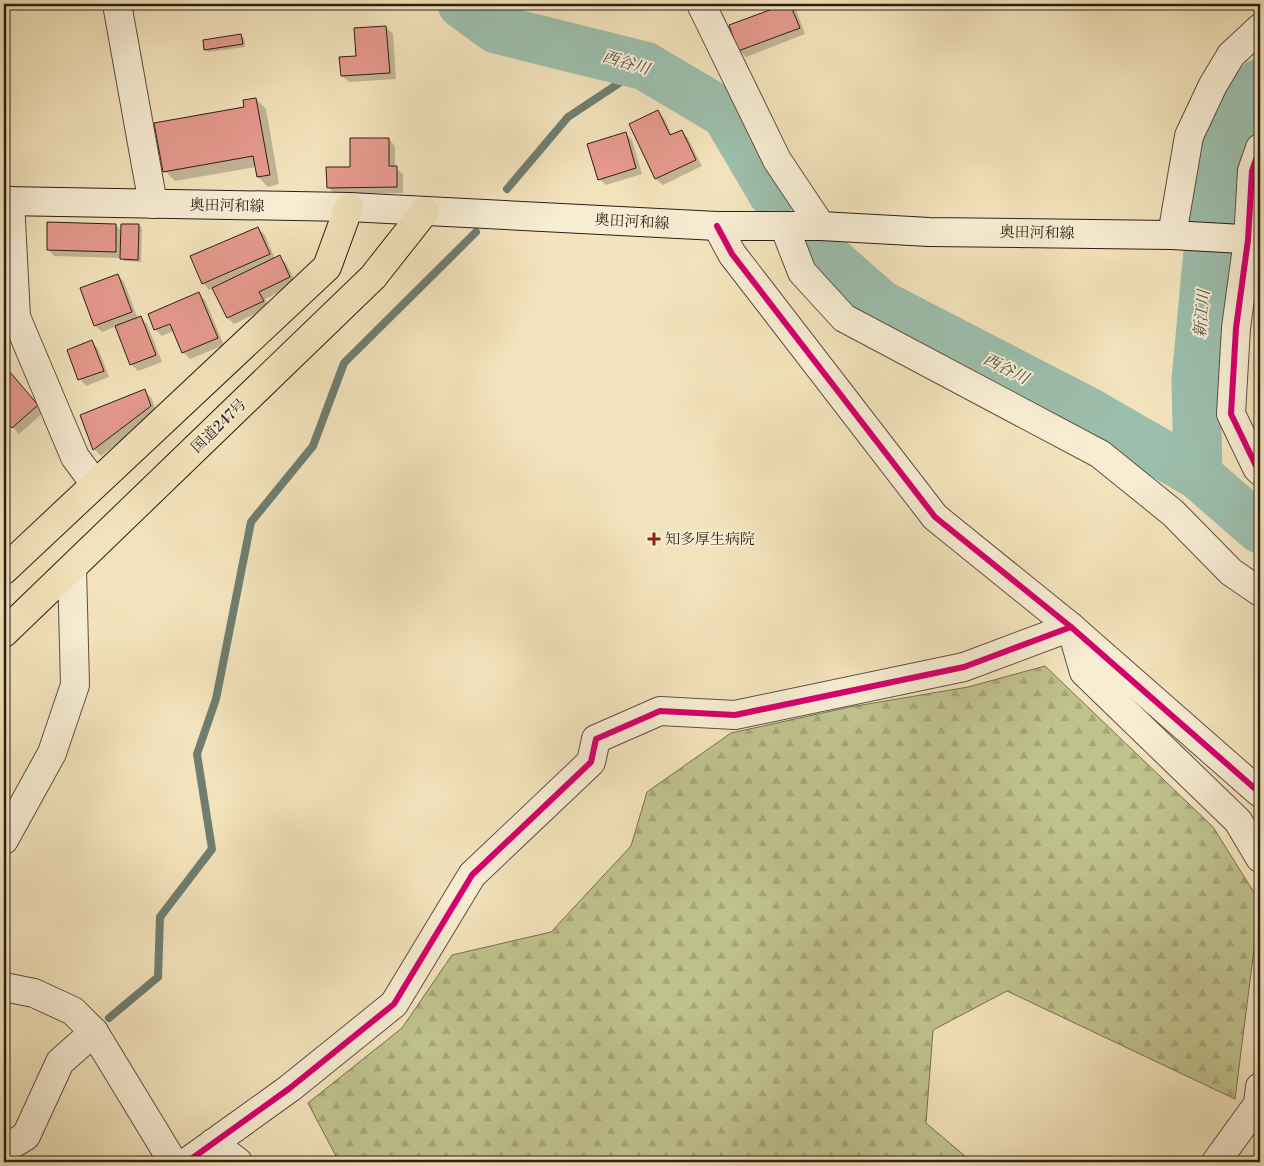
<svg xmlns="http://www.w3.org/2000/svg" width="1264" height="1166" viewBox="0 0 1264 1166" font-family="'Libre Bodoni','Noto Serif JP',serif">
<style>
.forest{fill:url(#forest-firs);stroke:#767052}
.shadow{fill:#0003}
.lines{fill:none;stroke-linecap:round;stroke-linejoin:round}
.stream{stroke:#6f7e70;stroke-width:8}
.river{stroke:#9cbeac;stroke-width:49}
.building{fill:#e69a8e;stroke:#2b1f16}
.minor-casing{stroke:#5d5040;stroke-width:30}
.secondary-casing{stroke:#2b1f16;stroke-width:30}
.trunk-casing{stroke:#2b1f16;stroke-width:30}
.minor{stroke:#f7edd3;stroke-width:28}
.secondary{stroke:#f7edd3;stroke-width:28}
.trunk{stroke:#f3e3bc;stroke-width:28}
.cycleway-casing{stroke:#f7edd3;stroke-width:9}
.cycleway{stroke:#d6006c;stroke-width:6}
.poi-dot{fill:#8f2418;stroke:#f7edd3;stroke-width:2}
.labels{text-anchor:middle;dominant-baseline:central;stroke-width:4;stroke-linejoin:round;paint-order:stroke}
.street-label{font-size:15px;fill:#2b1f16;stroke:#f7edd3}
.poi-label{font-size:15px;fill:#2b1f16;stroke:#f7edd3;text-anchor:start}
.water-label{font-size:16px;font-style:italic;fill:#4d4f43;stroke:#f7edd3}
</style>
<defs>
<pattern id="forest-firs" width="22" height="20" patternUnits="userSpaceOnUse" patternTransform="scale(1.25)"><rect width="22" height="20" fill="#c0c28d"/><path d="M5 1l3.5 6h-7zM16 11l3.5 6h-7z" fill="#a5a679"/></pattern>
</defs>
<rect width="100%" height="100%" fill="#f3e3bc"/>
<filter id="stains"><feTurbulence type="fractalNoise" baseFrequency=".004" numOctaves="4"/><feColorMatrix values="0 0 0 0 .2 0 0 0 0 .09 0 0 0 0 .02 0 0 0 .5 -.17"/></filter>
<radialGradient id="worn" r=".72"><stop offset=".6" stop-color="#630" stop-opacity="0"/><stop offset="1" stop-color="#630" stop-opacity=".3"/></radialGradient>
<path class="forest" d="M1045,666l168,161 47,75 -25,197 -228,-108 -74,39 -7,93 46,39h-633l-31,-59 94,-75 50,-73 99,-23 80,-86 16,-54 84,-59 119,-26 118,-20z"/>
<g class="shadow">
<path d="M785,4h10l-4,2 5,4 9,24 -59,23 -7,-7 47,-45z"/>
<path d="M386,27l7,7 3,45 -47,3 -7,-6z"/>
<path d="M241,36l3,2 1,9 -37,5 -3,-3z"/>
<path d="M256,99l10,10 13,75 -11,3 -10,-10 -2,-10 -81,14 -10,-10z"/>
<path d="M658,112l6,6 8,17 9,-4 7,7 14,28 -39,19 -7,-6 -26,-54z"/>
<path d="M625,133l7,7 10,34 -36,11 -7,-6z"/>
<path d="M389,139l6,7v21l8,7v19l-68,1 -7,-7z"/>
<path d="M116,225l6,7 17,-7 3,3 -1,34 -17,-1 -3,-3 -67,-2 -6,-7z"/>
<path d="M258,228l7,7 10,24 4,-2 7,6 10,20 -31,16 4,8 -35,17 -6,-6 -15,-30 -4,2 -6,-7z"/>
<path d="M118,275l6,7 14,37 3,-1 6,6 15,38 -24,9 -7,-7 -14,-38 -15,6 -7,-7z"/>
<path d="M198,294l7,6 19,45 -34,14 -7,-7 -9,-21 -12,5 -6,-6 -7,-16z"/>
<path d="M91,342l7,6 11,29 -23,9 -6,-7z"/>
<path d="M4,366l40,46 -25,22 -15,-17z"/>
<path d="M144,391l7,6 6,16 -56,43 -6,-6 -13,-34z"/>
</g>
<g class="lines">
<g class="stream">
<path d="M507,189l61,-72 77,-51"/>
<path d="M109,1018l49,-41 2,-60 52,-68 -15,-95 19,-55 35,-177 62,-76 31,-83 132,-131"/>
</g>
<g class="river">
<path d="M462,4l34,25 149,37 81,48 47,80"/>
<path d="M822,253l58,51 207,107 111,64 62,54"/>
<path d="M1198,475l-2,-95 16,-172 20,-87 28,-38"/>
</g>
</g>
<g class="building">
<path d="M786,4h4l10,24 -62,23 -9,-26z"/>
<path d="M386,26l4,47 -49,3 -2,-19 17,-1 -2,-28z"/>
<path d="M241,34l2,10 -39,6 -1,-10z"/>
<path d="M256,98l14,77 -13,2 -4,-21 -90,16 -9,-49 90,-16 -1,-7z"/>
<path d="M658,110l12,25 12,-5 14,30 -41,19 -26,-55z"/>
<path d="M626,132l10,36 -38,12 -11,-36z"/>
<path d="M350,138h39v28h8v21l-70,1 -1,-21h24z"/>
<path d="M47,222l69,2v28l-69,-2z"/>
<path d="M121,224h18l-1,36 -18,-1z"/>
<path d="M258,227l12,27 -68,30 -12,-28z"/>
<path d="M280,255l10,22 -31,15 5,9 -37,17 -15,-30z"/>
<path d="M118,274l14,38 -38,14 -14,-38z"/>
<path d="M199,292l19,46 -36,15 -12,-29 -16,6 -6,-16z"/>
<path d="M141,316l15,39 -26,10 -15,-39z"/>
<path d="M92,340l12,31 -26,9 -11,-30z"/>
<path d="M4,365l34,40 -26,23 -8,-9z"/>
<path d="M145,389l6,17 -58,44 -13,-35z"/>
</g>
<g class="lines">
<defs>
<g id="minor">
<path d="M117,4l36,200"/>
<path d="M701,4l76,156 44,66"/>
<path d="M1260,148l-8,23 -4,69 -12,88 -5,86 26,54 3,3"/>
<path d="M10,201l6,116 59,140 20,27"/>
<path d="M717,226l15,28 203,263 136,110 189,166"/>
<path d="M784,226l18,46 42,46 256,136 73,59 58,59 29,20"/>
<path d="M1172,235l17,-99 24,-51 18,-30 29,-27"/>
<path d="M1071,627l13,45 154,149 22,37"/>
<path d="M4,840l48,-87 23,-68 -3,-117"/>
<path d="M4,987l30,6 39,18 21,21 79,130"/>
<path d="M213,1143l25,19"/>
<path d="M4,1149l22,-13 34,-74 34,-30"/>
<path d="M187,1162l103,-74 104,-84 78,-129 119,-113 5,-23 64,-28 75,4 229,-48 107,-40"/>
<path d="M1216,1162l42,-58 2,-17"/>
</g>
<path id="secondary" d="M4,201l345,6 368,19h104l108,6 243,3 88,5"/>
<g id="trunk">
<path d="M4,570l323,-303 22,-60"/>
<path d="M4,633l369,-356 52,-66"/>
</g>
</defs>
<use href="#minor" class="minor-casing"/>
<use href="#secondary" class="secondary-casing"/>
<use href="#trunk" class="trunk-casing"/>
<use href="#minor" class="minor"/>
<use href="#secondary" class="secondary"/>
<use href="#trunk" class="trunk"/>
<defs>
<g id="cycleway">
<path d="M1260,148l-8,23 -4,69 -12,88 -5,86 26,54 3,3"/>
<path d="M717,226l15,28 203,263 136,110 189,166"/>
<path d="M187,1162l103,-74 104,-84 78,-129 119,-113 5,-23 64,-28 75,4 229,-48 107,-40"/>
</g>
</defs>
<use href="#cycleway" class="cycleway-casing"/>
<use href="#cycleway" class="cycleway"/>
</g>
<path class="poi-dot" d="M651.5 531.5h5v5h5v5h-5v5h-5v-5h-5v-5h5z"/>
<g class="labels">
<g class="street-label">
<text transform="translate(227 206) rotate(1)">奥田河和線</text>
<text transform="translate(632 222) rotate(3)">奥田河和線</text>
<text transform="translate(1037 233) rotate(1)">奥田河和線</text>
<text transform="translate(219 426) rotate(-44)">国道247号</text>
</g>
<g class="poi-label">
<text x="665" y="539">知多厚生病院</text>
</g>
<g class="water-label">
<text transform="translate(626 63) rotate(17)">西谷川</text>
<text transform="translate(1202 314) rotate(-85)">新江川</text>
<text transform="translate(1006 369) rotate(27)">西谷川</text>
</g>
</g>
<rect width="1264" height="1166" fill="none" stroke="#f3e3bc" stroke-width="20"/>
<rect x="5" y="5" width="1254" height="1156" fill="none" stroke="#2b1f16" stroke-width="2.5"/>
<rect x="10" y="10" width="1244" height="1146" fill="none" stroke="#2b1f16"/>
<rect width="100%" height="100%" filter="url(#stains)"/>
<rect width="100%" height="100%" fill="url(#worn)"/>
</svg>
